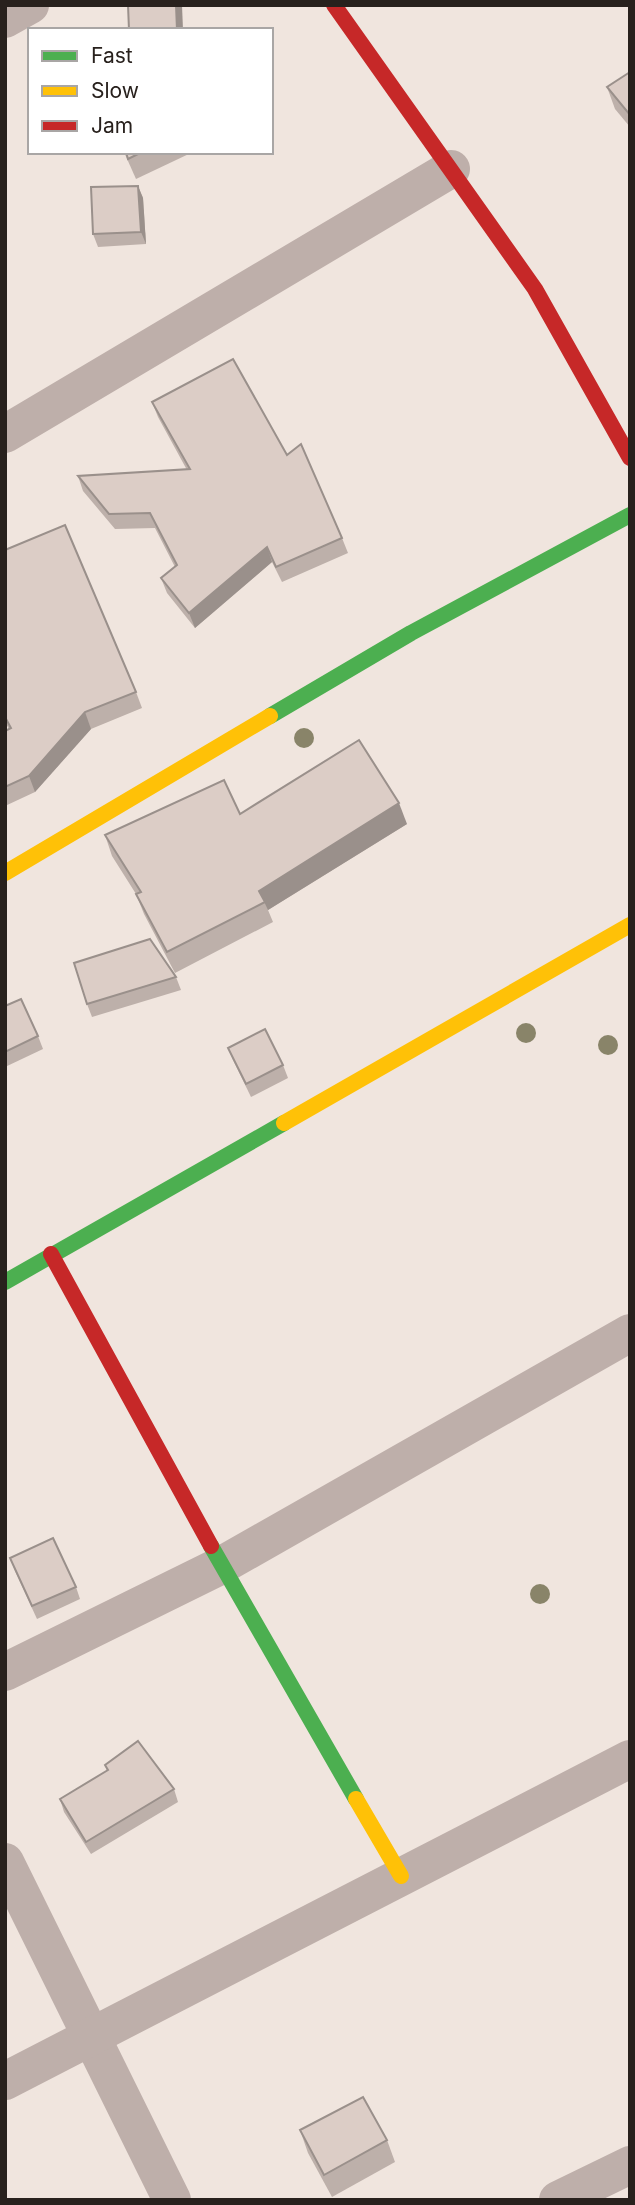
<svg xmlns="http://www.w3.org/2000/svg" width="635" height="2205" viewBox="0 0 635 2205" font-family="Inter,sans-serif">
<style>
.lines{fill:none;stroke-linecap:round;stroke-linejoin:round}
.street{stroke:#beafaa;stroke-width:38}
.fast{stroke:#4caf50;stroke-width:16}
.slow{stroke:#ffc107;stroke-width:16}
.jam{stroke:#c62828;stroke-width:16}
.tree{fill:#898469}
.wall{fill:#bdb0aa}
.shaded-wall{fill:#9a908b}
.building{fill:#dccdc6;stroke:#9a908b;stroke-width:2}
</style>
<rect width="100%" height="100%" fill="#f0e5de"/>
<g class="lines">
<g class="street">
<path d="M5,19l25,-14"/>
<path d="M5,434l446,-265"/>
<path d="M5,1672l217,-107 408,-232"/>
<path d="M5,1862l167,338"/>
<path d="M5,2081l625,-322"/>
<path d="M558,2200l72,-35"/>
</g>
<g class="fast">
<path d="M270,716l141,-83 219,-118"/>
<path d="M5,1282l279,-159"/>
<path d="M211,1546l145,253"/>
</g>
<g class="slow">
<path d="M5,873l265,-157"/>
<path d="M284,1123l346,-198"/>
<path d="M356,1799l45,77"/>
</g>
<g class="jam">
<path d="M334,5l201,284 95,169"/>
<path d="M51,1254l160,292"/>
</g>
</g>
<g class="tree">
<circle cx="304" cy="738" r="10"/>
<circle cx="526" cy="1033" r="10"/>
<circle cx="608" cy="1045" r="10"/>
<circle cx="540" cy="1594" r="10"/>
</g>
<g class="wall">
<path d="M630,72v55l-15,-18 -8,-22z"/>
<path d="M124,152h69l-57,27z"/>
<path d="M138,186l5,12 3,46 -48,3 -5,-13z"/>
<path d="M152,402l135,53 55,83 6,15 -66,29 -10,-20 -77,66 -28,-35 -6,-15 14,-11 -20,-39 -40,1 -32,-38 -5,-15 109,-6 -29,-53z"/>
<path d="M5,550l131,142 6,16 -51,21 -56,63 -30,14v-75l4,-2 -4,-7z"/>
<path d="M240,814l167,10 -139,86 5,12 -98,51 -31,-59 -8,-20 -24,-38 -7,-21z"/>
<path d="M176,977l5,13 -89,27 -5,-13z"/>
<path d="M5,1006l33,30 5,13 -38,18z"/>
<path d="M228,1048l55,17 5,13 -37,19 -18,-37z"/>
<path d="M10,1558l66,29 4,12 -43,20 -22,-48z"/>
<path d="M105,1765l69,24 4,13 -87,52 -27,-42 -4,-13 47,-28z"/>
<path d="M300,2130l87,10 8,22 -63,35 -24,-44z"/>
</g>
<g class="shaded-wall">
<path d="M176,5h6l1,25h-6z"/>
<path d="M138,186l5,12 3,46 -5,-12z"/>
<path d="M267,547l5,15 -77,66 -6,-15z"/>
<path d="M85,712l6,17 -56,63 -6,-16z"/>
<path d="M399,803l8,21 -139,86 -9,-19z"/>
</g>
<g class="building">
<path d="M128,5h48l1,25h-48z"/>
<path d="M630,72v43l-23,-28z"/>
<path d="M126,152h16l-14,7z"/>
<path d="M138,186l3,46 -48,2 -2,-47z"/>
<path d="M233,359l54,96 14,-11 41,94 -66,29 -9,-20 -78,66 -28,-35 16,-13 -27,-52 -41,1 -31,-38 112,-7 -38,-67z"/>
<path d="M65,525l71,167 -51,20 -56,64 -24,11v-56l6,-3 -6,-11v-167z"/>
<path d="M359,740l40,63 -140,88 6,11 -98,50 -31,-58 5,-2 -36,-57 119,-55 16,34z"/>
<path d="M150,939l26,38 -89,27 -13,-41z"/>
<path d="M21,999l17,37 -33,16v-46z"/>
<path d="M265,1029l18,36 -37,19 -18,-36z"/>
<path d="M53,1538l23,49 -44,19 -22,-48z"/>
<path d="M138,1741l36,48 -88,53 -26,-43 48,-29 -3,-5z"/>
<path d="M363,2097l24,43 -63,35 -24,-45z"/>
</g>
<rect width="635" height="2205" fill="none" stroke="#28211d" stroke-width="14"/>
<rect x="28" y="28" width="245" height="126" fill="#ffffff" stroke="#a9a6a5" stroke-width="2"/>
<rect x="42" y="51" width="35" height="10" fill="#4caf50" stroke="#a9a6a5" stroke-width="2"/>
<text x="91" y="63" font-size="21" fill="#28211d">Fast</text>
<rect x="42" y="86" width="35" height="10" fill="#ffc107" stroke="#a9a6a5" stroke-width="2"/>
<text x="91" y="98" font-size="21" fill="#28211d">Slow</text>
<rect x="42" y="121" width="35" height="10" fill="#c62828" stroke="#a9a6a5" stroke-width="2"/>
<text x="91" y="133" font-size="21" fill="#28211d">Jam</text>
</svg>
